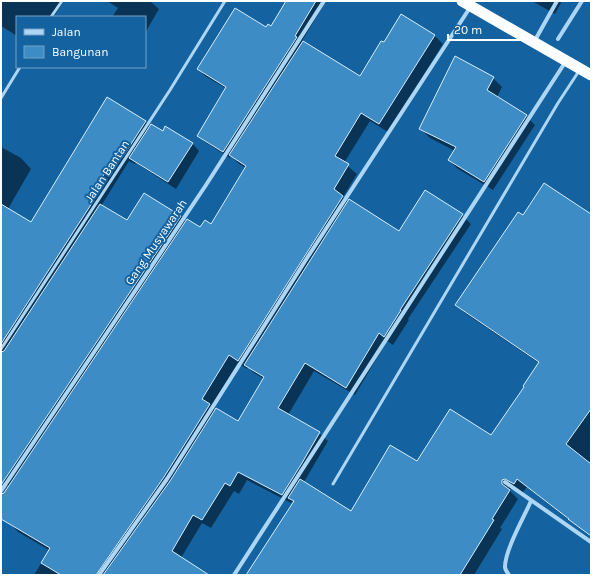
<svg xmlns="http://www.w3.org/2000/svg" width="592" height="576" viewBox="0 0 592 576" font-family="Karla,sans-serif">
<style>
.shadow{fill:#0007;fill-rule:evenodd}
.building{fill:#3d8cc6;stroke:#d5edfd}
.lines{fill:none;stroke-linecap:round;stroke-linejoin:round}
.service{stroke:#add6f4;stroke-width:3}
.minor{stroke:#add6f4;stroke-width:4}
.trunk{stroke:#fcfeff;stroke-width:11}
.labels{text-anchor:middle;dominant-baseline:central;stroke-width:4;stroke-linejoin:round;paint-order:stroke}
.street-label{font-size:12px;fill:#fff;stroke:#1463a0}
</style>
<rect width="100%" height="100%" fill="#1463a0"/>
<g class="shadow">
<path d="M1,1h63l-9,14h-1l-2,2h-35v19l-16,-10z"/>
<path d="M107,1h43l9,8 -14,24v-16h-33l6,-9z"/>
<path d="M287,1h39l-24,40 59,36 73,-42 9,9 -55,88 -18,-11 -26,42 13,11 -14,23 6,5 50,30 63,-17 9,9 -63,95 1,1 -16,25 -6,-4 -32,54 -41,-24 -26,44 31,18 9,8 -24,41 47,30 66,-50 75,-25 33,-50 14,-24 -74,-50 -8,-8 66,-88 68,-2v322l-64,-50 -4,5 -8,-5 -5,2 1,3 7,7 -18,29 2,1 -28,46h-227l47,-72 -2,-2 -1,2 -44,-23 -8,14 -5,-3 -23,37 -9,-5 -21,35 26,17h-173l15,-25 -31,-18 -8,-9 5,-33 -14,-9v-334l20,11 10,11 -23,40 23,14 76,-124 39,23 5,5 41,16 7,8 -23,38 -40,-26 -1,1 -6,-3 -28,45 26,16 54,-6 5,6 15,7 10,-4 35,-57 -7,-4 -8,-8 -1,2 -25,-16 -7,-6 29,-47 -22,-13 -7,-7 68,-41 6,-1zM238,363l9,6 1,-2 6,6 10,6 -26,43 -22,-11 -5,-4z"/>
<path d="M532,1h30l-7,13z"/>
<path d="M493,78l9,9 -5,10 29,19 9,9 -42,65 -35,-21 -9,-9 6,-9 -25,-13 -9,-9z"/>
</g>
<g class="building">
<path d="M286,1h30l-21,35 2,1 -74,115 -26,-16 29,-49 -29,-18 38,-61 31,19 2,-3 3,2z"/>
<path d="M401,14l34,21 -56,89 -18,-11 -26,43 14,8 -15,25 9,7 -105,165 -9,-6 -27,44 8,5 -46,73 -68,98h-35l-20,-12 9,-15 -49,-29v-25l3,-1 183,-274 13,8 5,-7 6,4 35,-58 -17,-11 74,-114 57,35 21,-35 3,1z"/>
<path d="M455,56l39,21 -7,13 40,25 -43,67 -36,-22 8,-13 -37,-18z"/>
<path d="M107,97l39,24 -22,34 -6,-4 -28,47 4,2 -93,144v-140l30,18z"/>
<path d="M151,124l12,7 2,-5 28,17 -25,39 -39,-24z"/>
<path d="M544,183l47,31v195l-25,35 25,20v72l-23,-17h1l-52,-40 -3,5 -9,-5 -3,1v4l8,6 -18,29 2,1 -34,55h-214l48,-74 -6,-3 12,-19 51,32 39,-66 27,16 33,-52 41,26 33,-48 -1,-1 16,-24 -84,-57 63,-93 5,3z"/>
<path d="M425,190l38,24 -63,96h1l-17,27 -5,-4 -33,55 -41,-25 -27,45 42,24 -18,31 -20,32 -44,-23 -8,14 -5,-3 -23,37 -9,-5 -21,36 37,24h-106l67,-94 46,-73 22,13 26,-44 -20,-12 105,-166 50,32z"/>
<path d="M144,193l37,23 -180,269v-133l3,-1 96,-147 27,16z"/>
</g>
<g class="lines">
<g class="service">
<path d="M51,17l11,-16"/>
<path d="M1,98l19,-31"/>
<path d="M1,349l169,-259 55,-89"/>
<path d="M333,484l225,-381 21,-32"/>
</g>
<g class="minor">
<path d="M558,39l24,-38"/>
<path d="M534,42l23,-41"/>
<path d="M505,482l86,60"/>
<path d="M1,491l205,-306 118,-184"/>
<path d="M99,575l68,-96 140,-221 164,-252"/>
<path d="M234,575l332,-514"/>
<path d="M509,575c-2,-3 -4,-5 -4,-8 0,-17 19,-50 26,-66"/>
</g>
<path class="trunk" d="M462,1l129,74"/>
</g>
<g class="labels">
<g class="street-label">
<text transform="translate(107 171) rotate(-57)">Jalan Bantan</text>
<text transform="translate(156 242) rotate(-56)">Gang Musyawarah</text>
</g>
</g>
<rect width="592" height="576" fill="none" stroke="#ffffff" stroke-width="4"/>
<rect x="16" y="16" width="130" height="52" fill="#1463a0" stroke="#72a1c6"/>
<rect x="24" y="29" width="20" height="6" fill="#add6f4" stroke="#72a1c6"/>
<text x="52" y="36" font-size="12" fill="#ffffff">Jalan</text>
<rect x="24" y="46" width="20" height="12" fill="#3d8cc6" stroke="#72a1c6"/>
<text x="52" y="56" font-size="12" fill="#ffffff">Bangunan</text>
<path d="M448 34v6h72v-6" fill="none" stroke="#ffffff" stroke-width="2"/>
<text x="454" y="34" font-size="12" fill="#ffffff" stroke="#1463a0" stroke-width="3" paint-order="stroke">20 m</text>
</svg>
